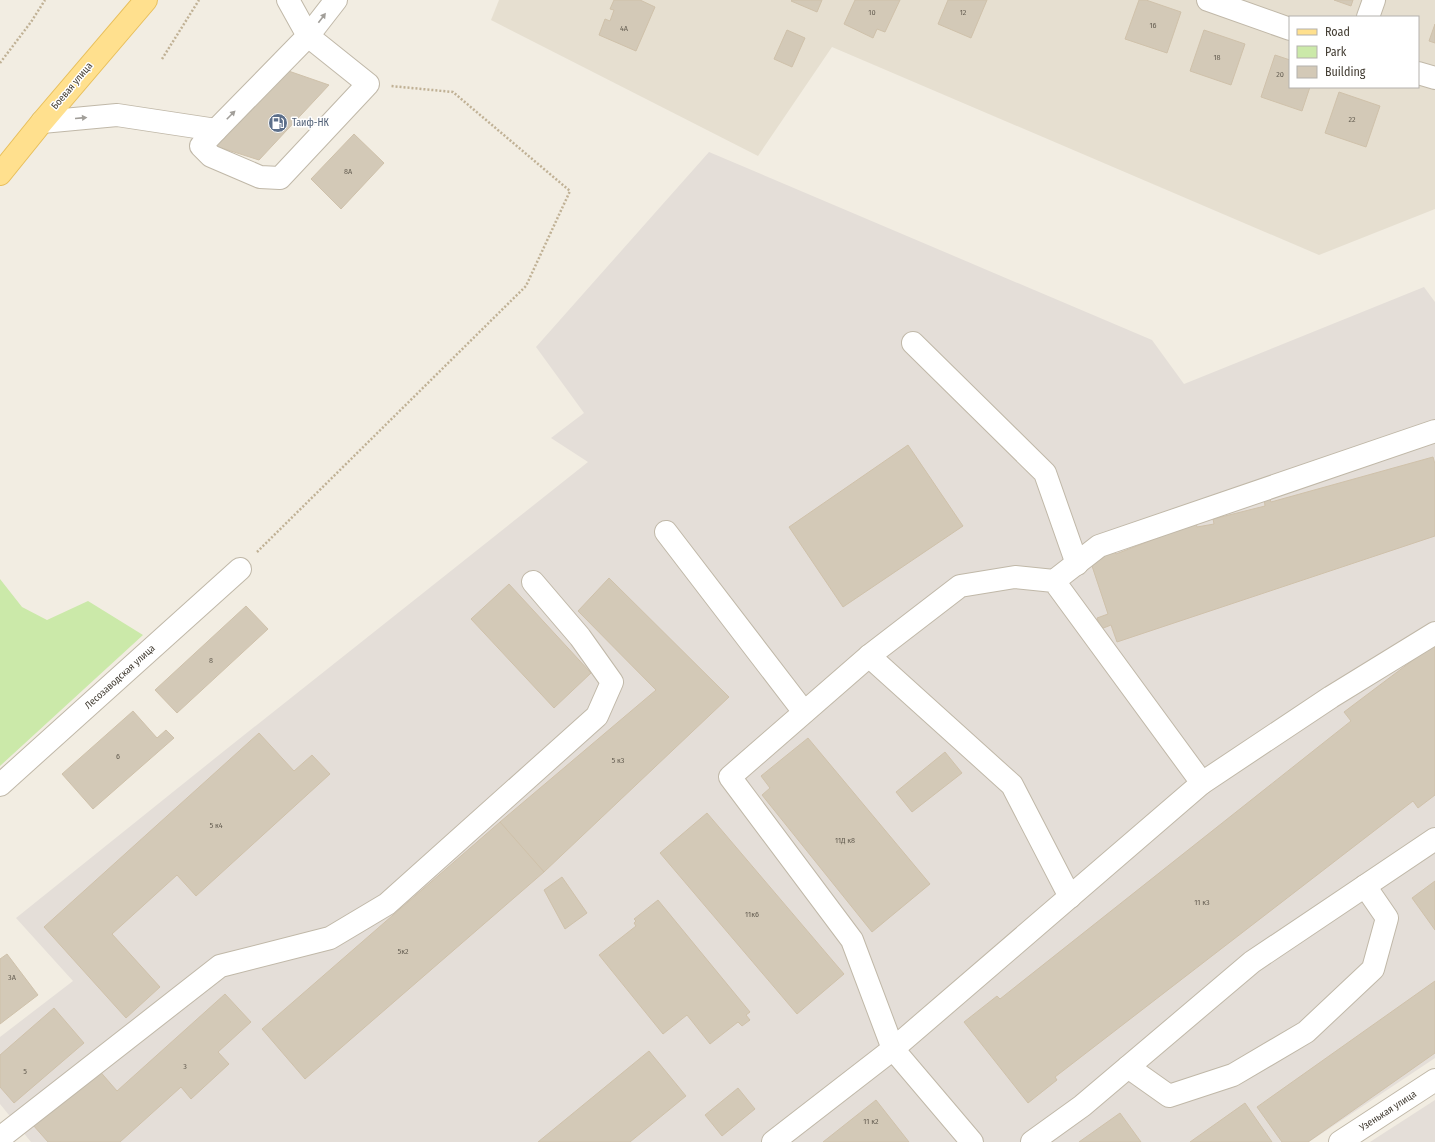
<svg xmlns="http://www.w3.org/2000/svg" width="1435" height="1142" viewBox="0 0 1435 1142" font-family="'Fira Sans Condensed',sans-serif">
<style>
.residential{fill:#e6dfd0;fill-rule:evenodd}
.industrial{fill:#e4ded8}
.green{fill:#cbe9a9}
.building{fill:#d3c9b7;stroke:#cfc1aa}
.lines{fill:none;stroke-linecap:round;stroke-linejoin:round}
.minor-casing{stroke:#c0b8a8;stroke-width:24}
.major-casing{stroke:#e8bf5b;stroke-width:24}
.path{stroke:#c0b195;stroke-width:2.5;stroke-dasharray:2 2;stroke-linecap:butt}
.minor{stroke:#fff;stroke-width:22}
.major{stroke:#ffe08e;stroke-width:22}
.oneway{fill:#a19e99}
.labels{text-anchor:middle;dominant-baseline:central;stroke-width:3;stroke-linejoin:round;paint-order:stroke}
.number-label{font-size:8px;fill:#676054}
.street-label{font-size:10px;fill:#433d33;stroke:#fff}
.service-label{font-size:10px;fill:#4e5e75;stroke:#fff;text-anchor:start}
</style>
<rect width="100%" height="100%" fill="#f2ede2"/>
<path class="residential" d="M499,0h936v209l-116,46 -487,-208 -74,109 -267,-136zM1290,17h128v70h-128z"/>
<g class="industrial">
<path d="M709,152l443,188 32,44 240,-97 11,15v756l-126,84h-1278l-31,-38v-67l73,-56 -57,-63 208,-167 364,-289 -37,-24 33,-25 -48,-66z"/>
<path d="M1435,1100v42h-65z"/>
</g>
<path class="green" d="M0,579l22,28 25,13 41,-19 55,34 -143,131z"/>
<g class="building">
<path d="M614,0h26l15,7 -19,44 -37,-16 6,-16 5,2 4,-11 -4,-1z"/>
<path d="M792,0h30l-5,12 -26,-11z"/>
<path d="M855,0h45l-15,32 -8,-3 -4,9 -29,-14z"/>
<path d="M948,0h39l-16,38 -33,-14z"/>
<path d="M1139,0h7l35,12 -14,41 -42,-14z"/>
<path d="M1334,0h19l-2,6z"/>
<path d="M1435,24v19l-6,-2z"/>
<path d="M787,30l18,8 -13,29 -18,-8z"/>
<path d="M1204,30l41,14 -14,41 -41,-14z"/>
<path d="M1275,55l15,5v27h20l-8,24 -41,-14z"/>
<path d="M277,67l52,18 -70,75 -47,-15z"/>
<path d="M1339,92l41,14 -14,41 -41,-14z"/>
<path d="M354,134l30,29 -43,46 -30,-30z"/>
<path d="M908,445l55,81 -120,81 -54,-80z"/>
<path d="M1433,457l2,7v72l-318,106 -6,-17 -10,4 -4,-11 11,-4 -17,-51 12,-5 -3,-7 12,-5 4,8 80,-31 1,4 17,-3 -1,-5 52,-13 -1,-8 5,-2 2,6z"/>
<path d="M609,578l120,119 -185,175 -44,-50 156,-132 -78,-79z"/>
<path d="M509,584l82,89 -37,35 -83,-89z"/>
<path d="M246,606l22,23 -91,84 -22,-23z"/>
<path d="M1433,645l2,3v147l-17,13 -5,-7 -358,276 2,3 -29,23 -64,-81 33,-26 3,3 351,-278 -7,-9z"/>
<path d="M133,711l24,27 9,-8 8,8 -81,71 -31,-35z"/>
<path d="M259,733l35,38 18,-16 18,19 -134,122 -19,-21 -65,59 48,53 -34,31 -82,-91z"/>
<path d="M808,738l122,146 -58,48 -110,-137 8,-7 -9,-12z"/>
<path d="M945,752l17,21 -50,39 -16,-20z"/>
<path d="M707,813l137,161 -47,40 -137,-161z"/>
<path d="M500,822l44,50 -239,207 -43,-50z"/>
<path d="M562,877l25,36 -22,16 -21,-39z"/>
<path d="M1435,881v49l-23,-32z"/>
<path d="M658,900l92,112 -4,3 4,5 -8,6 -4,-4 -28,22 -23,-29 -24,19 -64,-79 37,-29 -2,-3 2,-2 -2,-2z"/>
<path d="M7,954l31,41 -38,29v-65z"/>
<path d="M1435,981v72l-127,89h-26l-25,-35z"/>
<path d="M225,994l26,28 -33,30 11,12 -38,35 -10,-12 -61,55h-72l-15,-17 64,-57 20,23z"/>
<path d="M54,1008l30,35 -70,60 -14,-16v-32z"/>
<path d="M649,1051l37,45 -56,46h-92z"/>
<path d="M738,1088l17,21 -33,27 -17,-21z"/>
<path d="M876,1100l33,42h-86z"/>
<path d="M1245,1103l27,39h-82z"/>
<path d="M1120,1113l21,29h-62z"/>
</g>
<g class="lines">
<defs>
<g id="minor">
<path d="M1208,0l82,29"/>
<path d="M1368,17l6,-17"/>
<path d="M1418,73l17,5"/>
<path d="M42,122l75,-7 99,15 92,-94 -20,-36"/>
<path d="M216,130l-15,16 10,10 49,21 20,1 88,-94 -60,-48 28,-36"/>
<path d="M913,343l132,130 32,91"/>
<path d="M666,532l138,180"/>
<path d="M1054,581l-39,-4 -55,9 -91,70 -139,121 122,163 41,109 309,-266 -148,-202 45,-35 336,-115"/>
<path d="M869,656l143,129 58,112"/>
<path d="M1202,783l129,-86 104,-64"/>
<path d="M0,785l240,-216"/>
<path d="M1128,1067l41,29 64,-21 73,-43 67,-63 14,-51 -22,-32"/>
<path d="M0,1138l220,-172 110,-28 57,-34 210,-188 15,-34 -32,-45 -47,-55"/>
<path d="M773,1142l120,-93 79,93"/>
<path d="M1032,1142l50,-36 170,-144 183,-123"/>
<path d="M1340,1142l95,-62"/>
</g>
<path id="major" d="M0,174l42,-52 104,-122"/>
</defs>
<use href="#minor" class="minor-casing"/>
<use href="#major" class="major-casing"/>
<g class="path">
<path d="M162,59l37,-59"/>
<path d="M0,63l31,-41 14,-22"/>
<path d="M257,552l269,-266 44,-95 -117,-99 -62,-6"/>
</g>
<use href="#minor" class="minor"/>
<use href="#major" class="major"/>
</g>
<defs><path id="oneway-solid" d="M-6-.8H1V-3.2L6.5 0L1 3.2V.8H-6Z"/></defs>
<g class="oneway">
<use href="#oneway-solid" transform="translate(322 18) rotate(-53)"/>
<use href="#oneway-solid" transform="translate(231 115) rotate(-45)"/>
<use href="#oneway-solid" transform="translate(81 118) rotate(-5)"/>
</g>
<defs>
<symbol id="fuel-disc" viewBox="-11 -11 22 22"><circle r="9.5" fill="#5c6f8a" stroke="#fff"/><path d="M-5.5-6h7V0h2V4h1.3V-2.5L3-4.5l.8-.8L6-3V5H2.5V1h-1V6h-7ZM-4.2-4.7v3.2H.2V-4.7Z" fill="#fff"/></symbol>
</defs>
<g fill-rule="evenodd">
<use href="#fuel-disc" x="267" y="112" width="22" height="22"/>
</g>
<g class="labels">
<g class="number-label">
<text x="872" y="12">10</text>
<text x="963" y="12">12</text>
<text x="1153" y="25">16</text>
<text x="624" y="28">4А</text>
<text x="1217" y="57">18</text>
<text x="1280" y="74">20</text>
<text x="1352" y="119">22</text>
<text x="348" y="171">8А</text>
<text x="211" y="660">8</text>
<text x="118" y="756">6</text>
<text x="618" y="760">5 к3</text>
<text x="216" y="825">5 к4</text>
<text x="845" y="840">11Д к8</text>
<text x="1202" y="902">11 к3</text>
<text x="752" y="914">11к6</text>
<text x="403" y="951">5к2</text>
<text x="12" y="977">3А</text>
<text x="185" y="1066">3</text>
<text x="25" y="1071">5</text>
<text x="871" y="1121">11 к2</text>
</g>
<g class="street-label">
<text transform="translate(72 86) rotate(-50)">Боевая улица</text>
<text transform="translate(120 677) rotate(-42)">Лесозаводская улица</text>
<text transform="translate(1388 1111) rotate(-33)">Узенькая улица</text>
</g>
<g class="service-label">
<text x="292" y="123">Таиф-НК</text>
</g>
</g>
<rect x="1289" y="16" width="130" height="72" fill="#ffffff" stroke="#b4b1ad"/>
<rect x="1297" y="29" width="20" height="6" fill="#ffe08e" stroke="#b4b1ad"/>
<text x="1325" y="36" font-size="12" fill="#433d33">Road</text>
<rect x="1297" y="46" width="20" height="12" fill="#cbe9a9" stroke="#b4b1ad"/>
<text x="1325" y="56" font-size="12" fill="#433d33">Park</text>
<rect x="1297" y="66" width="20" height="12" fill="#d3c9b7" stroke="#b4b1ad"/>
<text x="1325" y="76" font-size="12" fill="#433d33">Building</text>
</svg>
